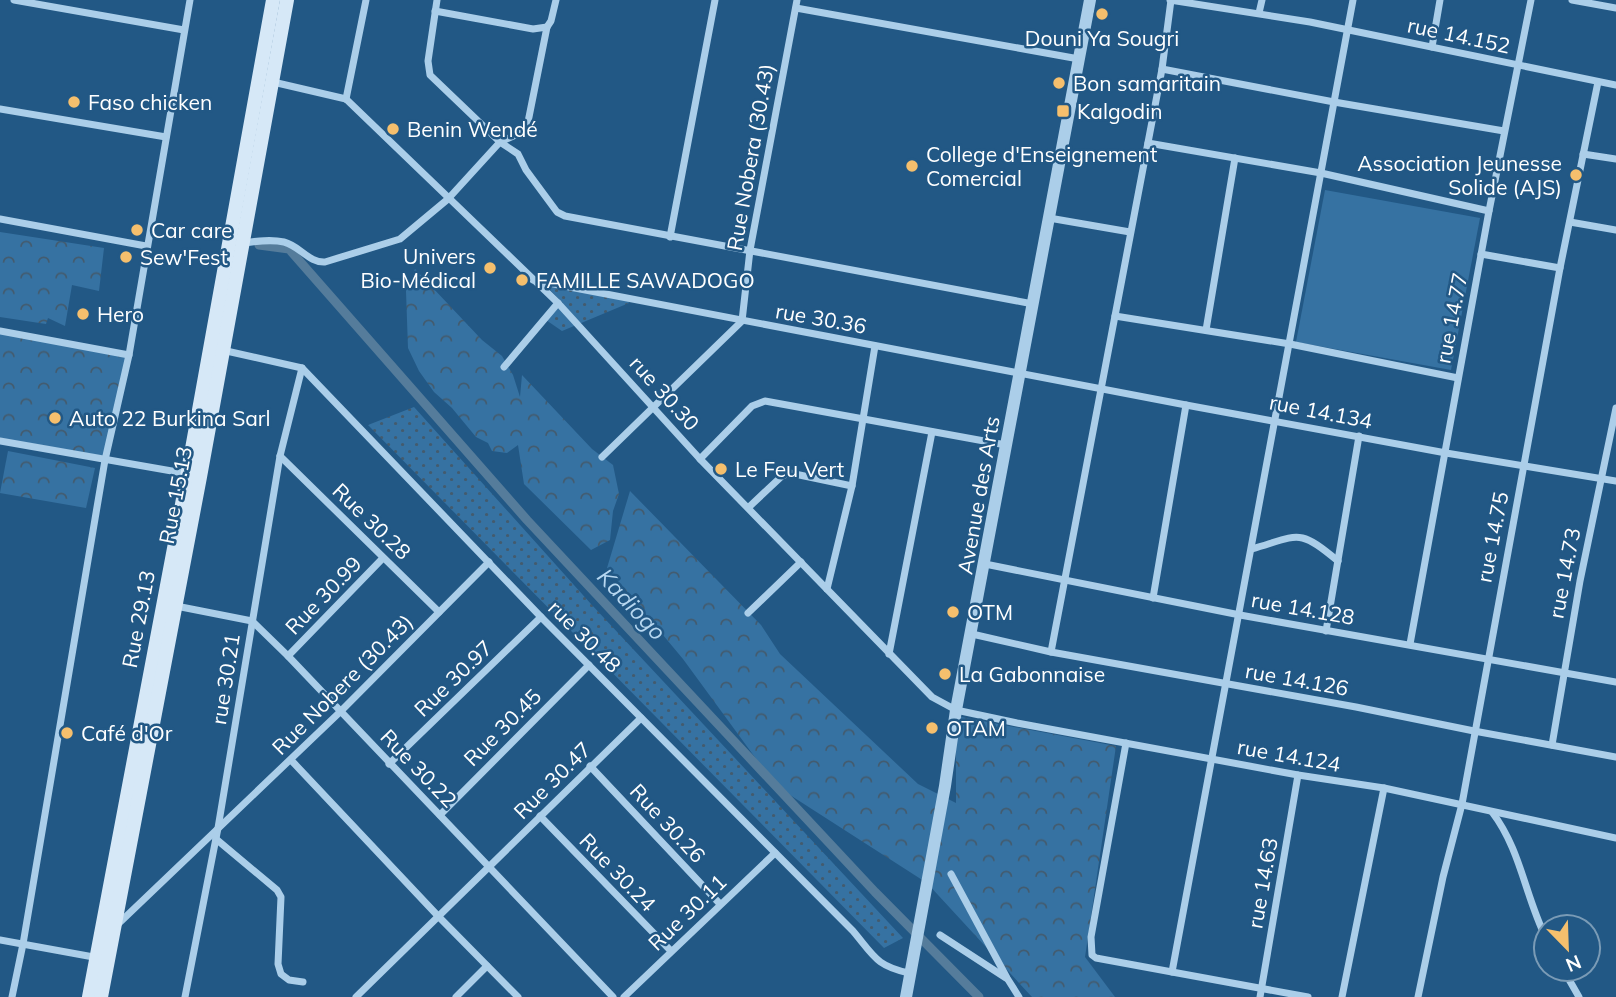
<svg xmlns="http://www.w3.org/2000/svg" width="1616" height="997" viewBox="0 0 1616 997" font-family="Mulish,sans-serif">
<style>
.grass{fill:url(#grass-dots)}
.forest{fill:url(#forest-crowns)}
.pitch{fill:#3672a2}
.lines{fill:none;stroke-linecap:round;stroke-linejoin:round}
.canal{stroke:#557c9b;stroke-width:9}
.minor{stroke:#abcee9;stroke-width:7}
.tertiary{stroke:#abcee9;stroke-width:12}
.secondary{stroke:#d6e8f7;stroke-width:14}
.poi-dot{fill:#f5bf6d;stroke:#225885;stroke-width:2.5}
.labels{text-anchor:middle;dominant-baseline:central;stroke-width:5;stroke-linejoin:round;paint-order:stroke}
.street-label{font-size:21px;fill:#fff;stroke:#225885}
.poi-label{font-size:21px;fill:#fff;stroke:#225885;text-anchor:start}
.water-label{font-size:23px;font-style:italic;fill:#b7d7f0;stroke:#225885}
</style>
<defs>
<pattern id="grass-dots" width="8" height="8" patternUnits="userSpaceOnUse" patternTransform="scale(1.75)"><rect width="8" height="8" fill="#3672a2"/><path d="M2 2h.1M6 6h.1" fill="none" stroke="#435b6e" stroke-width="1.8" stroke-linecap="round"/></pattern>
<pattern id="forest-crowns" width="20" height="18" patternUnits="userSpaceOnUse" patternTransform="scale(1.75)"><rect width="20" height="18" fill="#3672a2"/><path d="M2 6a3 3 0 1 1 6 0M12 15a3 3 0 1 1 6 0" fill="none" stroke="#435b6e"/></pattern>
</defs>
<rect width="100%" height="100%" fill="#225885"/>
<g class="grass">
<path d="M544,284l83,15 2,4 -67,28 -16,-11 17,-17z"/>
<path d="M414,407l177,197 312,334 -19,10 -516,-523z"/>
</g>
<g class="forest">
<path d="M0,232l104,16 -5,43 -27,-6 -7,41 -17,-8 -2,6 -46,-7z"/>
<path d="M415,269l67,71 20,16 11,19 7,22 2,-22 70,74 21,16 6,29 -6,17 -3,29 -19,10 -67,-66 -6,-39 -11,8 -15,-2 -4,-8 -12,-6 -24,-29 -18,-16 -15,-21 -11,-23 -2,-57z"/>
<path d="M0,332l128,23 -25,101 -103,-18z"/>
<path d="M8,451l87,17 -9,40 -86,-15z"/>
<path d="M630,491l131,134 19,29 138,130 38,19v-87l160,30 -31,211 30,40h-83l-105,-114 -151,-97 -93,-127 -76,-91z"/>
</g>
<path class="pitch" d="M1325,190l155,28 -29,152 -155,-28z"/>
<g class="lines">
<path class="canal" d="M259,245l30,4 238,271 348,372 104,105"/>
<g class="minor">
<path d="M14,0l170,30"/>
<path d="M437,0l-9,61 2,14 70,67 18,12 8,16 31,42 8,4 468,88"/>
<path d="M1170,0l140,22 306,63"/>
<path d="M1572,0l44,8"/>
<path d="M796,8l283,51"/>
<path d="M435,11l98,18 14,-2"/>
<path d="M1259,13l3,-13"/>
<path d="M1432,47l8,-47"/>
<path d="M1162,69l172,33 170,29"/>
<path d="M273,82l73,17"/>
<path d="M346,99l212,204 142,156 232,238 24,13 61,13 281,52 86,13 232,50"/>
<path d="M346,99l20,-99"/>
<path d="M0,109l166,28"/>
<path d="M1148,143l173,30 168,38"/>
<path d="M1583,154l33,5"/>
<path d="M1049,218l81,14"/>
<path d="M0,219l146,27"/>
<path d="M1570,222l46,8"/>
<path d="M670,237l45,-237"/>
<path d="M244,243c13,-2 27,-4 40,-1 16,4 25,21 41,20l75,-23 48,-40 52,-57 20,-9 8,-11 19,-95 4,-6 5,-21"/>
<path d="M1481,254l79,14"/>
<path d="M533,280l653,125 260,48 170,28"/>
<path d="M1115,316l175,28 168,34"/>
<path d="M1206,330l29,-172"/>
<path d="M0,331l129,24"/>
<path d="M222,350l80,18 239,249 312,314c21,25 23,35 56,42"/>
<path d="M504,367l54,-64"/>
<path d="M0,441l189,33"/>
<path d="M280,456l159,156"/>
<path d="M602,457l140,-136 8,-71 47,-250"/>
<path d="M700,459l52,-53 13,-5 241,44"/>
<path d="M749,507l33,-31 8,-3 62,13"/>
<path d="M1252,549c48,-14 46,-21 86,12"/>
<path d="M985,564l255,51 376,67"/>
<path d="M827,589l25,-103 23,-140"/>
<path d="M1153,598l33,-193"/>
<path d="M176,606l76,15 36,35 325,341"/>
<path d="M748,613l53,-51"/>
<path d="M1326,631l33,-195"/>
<path d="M972,634l79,18 305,55 118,24 142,26"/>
<path d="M1410,644l79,-433 42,-211"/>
<path d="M1051,652l111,-583 9,-69"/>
<path d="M889,654l43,-222"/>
<path d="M288,656l95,-98"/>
<path d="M1126,743l-35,194 1,18 4,3 212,39"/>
<path d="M1552,745l28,-164 36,-173"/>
<path d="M291,760l147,156 80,81"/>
<path d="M389,764l152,-147"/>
<path d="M590,766l130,138"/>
<path d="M1492,812c29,38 33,84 54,126"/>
<path d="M440,815l149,-150"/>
<path d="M540,816l131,135"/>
<path d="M216,839l61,51 4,7 -3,67 3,10 8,6 14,2"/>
<path d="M951,874l56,104 12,19"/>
<path d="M116,926l225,-215 148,-149"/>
<path d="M940,935l66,43"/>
<path d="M0,940l99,18"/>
<path d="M1563,969l16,28"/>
<path d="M1172,972l181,-972"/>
<path d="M12,997l11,-53 82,-484 24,-105 61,-355"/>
<path d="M185,997l33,-169 62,-372 22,-88"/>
<path d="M356,997l285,-279"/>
<path d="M456,997l31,-31"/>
<path d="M624,997l151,-144"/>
<path d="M1260,997l38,-222"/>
<path d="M1342,997l42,-209"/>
<path d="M1418,997l25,-120 19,-73 98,-536 38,-186"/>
</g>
<path class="tertiary" d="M906,997l39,-211 11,-76 134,-710"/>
<g class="secondary">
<path d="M89,997l86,-454 98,-543"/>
<path d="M101,997l99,-520 87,-477"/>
</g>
</g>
<g class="poi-dot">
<circle cx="1102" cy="14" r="7"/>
<circle cx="1059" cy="83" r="7"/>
<circle cx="74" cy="102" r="7"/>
<rect x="1056" y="104" width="14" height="14" rx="3.5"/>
<circle cx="393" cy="129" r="7"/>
<circle cx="912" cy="166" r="7"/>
<circle cx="1576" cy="175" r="7"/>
<circle cx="137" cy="230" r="7"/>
<circle cx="126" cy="257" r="7"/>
<circle cx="490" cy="268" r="7"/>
<circle cx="522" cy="280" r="7"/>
<circle cx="83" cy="314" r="7"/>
<circle cx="55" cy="418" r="7"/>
<circle cx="721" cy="469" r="7"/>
<circle cx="953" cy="612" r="7"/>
<circle cx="945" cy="674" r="7"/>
<circle cx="932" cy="728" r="7"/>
<circle cx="67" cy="733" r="7"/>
</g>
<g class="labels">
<g class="street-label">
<text transform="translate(1459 35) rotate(12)">rue 14.152</text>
<text transform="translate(750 157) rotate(-80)">Rue Nobera (30.43)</text>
<text transform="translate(821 318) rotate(10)">rue 30.36</text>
<text transform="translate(1451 318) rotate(-79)">rue 14.77</text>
<text transform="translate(665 393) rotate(48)">rue 30.30</text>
<text transform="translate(1321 411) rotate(11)">rue 14.134</text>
<text transform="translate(175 495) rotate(-79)">Rue 15.13</text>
<text transform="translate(978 495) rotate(-80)">Avenue des Arts</text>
<text transform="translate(372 521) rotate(44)">Rue 30.28</text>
<text transform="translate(1492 537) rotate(-79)">rue 14.75</text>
<text transform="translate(1564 573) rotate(-79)">rue 14.73</text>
<text transform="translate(323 595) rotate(-46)">Rue 30.99</text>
<text transform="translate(1303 608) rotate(10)">rue 14.128</text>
<text transform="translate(138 619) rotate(-79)">Rue 29.13</text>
<text transform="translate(585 636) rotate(45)">rue 30.48</text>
<text transform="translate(453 678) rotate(-44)">Rue 30.97</text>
<text transform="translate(225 679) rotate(-81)">rue 30.21</text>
<text transform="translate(1297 679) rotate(10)">rue 14.126</text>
<text transform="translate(342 684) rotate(-45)">Rue Nobere (30.43)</text>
<text transform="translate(502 727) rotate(-45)">Rue 30.45</text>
<text transform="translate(1289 755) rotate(10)">rue 14.124</text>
<text transform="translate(419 768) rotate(46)">Rue 30.22</text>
<text transform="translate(552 780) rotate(-45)">Rue 30.47</text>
<text transform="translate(668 823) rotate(47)">Rue 30.26</text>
<text transform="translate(618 872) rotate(46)">Rue 30.24</text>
<text transform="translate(1262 883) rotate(-80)">rue 14.63</text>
<text transform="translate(687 912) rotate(-44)">Rue 30.11</text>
</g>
<g class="poi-label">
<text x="1102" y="38" text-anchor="middle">Douni Ya Sougri</text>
<text x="1073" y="83">Bon samaritain</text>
<text x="88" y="102">Faso chicken</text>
<text x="1077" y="111">Kalgodin</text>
<text x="407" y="129">Benin Wendé</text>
<text x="926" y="154">College d'Enseignement<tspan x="926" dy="24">Comercial</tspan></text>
<text x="1562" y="163" text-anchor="end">Association Jeunesse<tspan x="1562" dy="24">Solide (AJS)</tspan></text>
<text x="151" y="230">Car care</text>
<text x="476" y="256" text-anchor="end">Univers<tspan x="476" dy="24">Bio-Médical</tspan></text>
<text x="140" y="257">Sew'Fest</text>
<text x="536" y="280">FAMILLE SAWADOGO</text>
<text x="97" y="314">Hero</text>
<text x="69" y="418">Auto 22 Burkina Sarl</text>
<text x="735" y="469">Le Feu Vert</text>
<text x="967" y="612">OTM</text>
<text x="959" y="674">La Gabonnaise</text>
<text x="946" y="728">OTAM</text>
<text x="81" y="733">Café d'Or</text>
</g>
<g class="water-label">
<text transform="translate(632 604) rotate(47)">Kadiogo</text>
</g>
</g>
<g transform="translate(1567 948) rotate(157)"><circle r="33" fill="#225885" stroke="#7a9bb6" stroke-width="2"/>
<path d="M0-5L12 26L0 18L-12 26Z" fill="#f5bf6d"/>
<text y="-10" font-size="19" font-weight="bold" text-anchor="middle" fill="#ffffff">N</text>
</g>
</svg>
